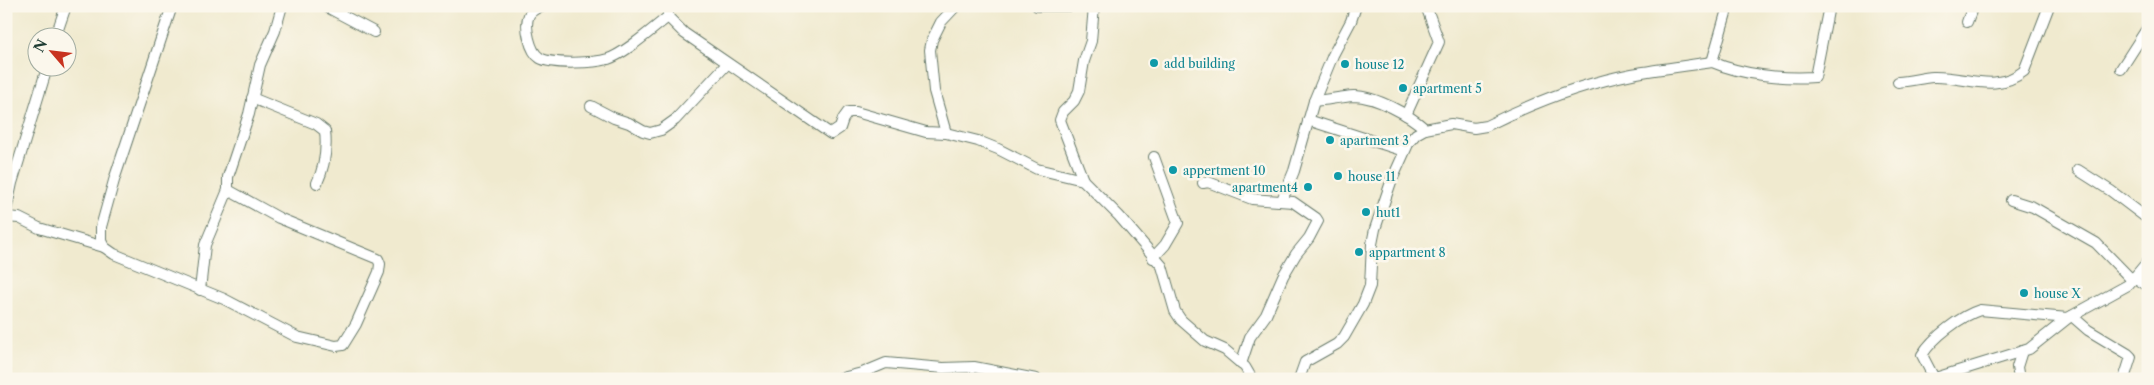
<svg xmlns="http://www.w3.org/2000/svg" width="2154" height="385" viewBox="0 0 2154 385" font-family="'Libre Caslon Text',serif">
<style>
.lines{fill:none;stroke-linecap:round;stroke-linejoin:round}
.minor-casing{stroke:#687a6a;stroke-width:12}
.minor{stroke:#fff;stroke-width:10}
.culture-dot{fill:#0f9aa8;stroke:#fbf7ec;stroke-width:2}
.labels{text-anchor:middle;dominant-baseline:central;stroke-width:5;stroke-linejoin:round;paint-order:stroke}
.culture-label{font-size:12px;fill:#0d838f;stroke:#fbf7ec;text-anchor:start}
</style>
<rect width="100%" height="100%" fill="#fbf7ec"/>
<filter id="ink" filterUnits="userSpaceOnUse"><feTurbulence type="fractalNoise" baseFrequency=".02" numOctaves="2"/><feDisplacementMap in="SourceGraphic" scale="10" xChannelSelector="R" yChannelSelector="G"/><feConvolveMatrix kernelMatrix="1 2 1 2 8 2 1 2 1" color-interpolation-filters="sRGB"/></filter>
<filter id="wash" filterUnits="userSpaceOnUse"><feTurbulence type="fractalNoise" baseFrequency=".0096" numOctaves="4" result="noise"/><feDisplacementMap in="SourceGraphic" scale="20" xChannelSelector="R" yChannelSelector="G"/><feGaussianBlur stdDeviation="1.12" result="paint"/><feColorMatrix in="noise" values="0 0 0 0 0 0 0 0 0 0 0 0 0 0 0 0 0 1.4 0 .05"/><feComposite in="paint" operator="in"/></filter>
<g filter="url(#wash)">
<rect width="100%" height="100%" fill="#f0eacf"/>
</g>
<g filter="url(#ink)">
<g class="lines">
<defs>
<g id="minor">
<path d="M172,6l-57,171 -14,50v14l3,6 10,7 110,45 73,38 39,9 7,-1 13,-21 23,-52 1,-8 -2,-5 -99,-41 -51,-28"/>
<path d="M325,6l49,26"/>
<path d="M541,6c-4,2 -10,5 -12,9 -5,11 1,37 11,43 12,7 55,5 68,1 18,-6 44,-30 60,-42"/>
<path d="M668,6v11l16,16 147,101 9,-6 3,-9 5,-7h8l70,20 20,1 32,8 20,8 39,20 46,11 36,36 43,50 13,45 6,9 24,21 20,9 20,17 7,12"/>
<path d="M1037,6h35"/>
<path d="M1967,22l6,-16"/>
<path d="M55,38l11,-32"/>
<path d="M1712,62l16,-56"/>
<path d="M2121,69l27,-42"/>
<path d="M1898,82c12,-1 24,-4 35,-5 34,-1 62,17 91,-6l25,-65"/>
<path d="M252,98l64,26 9,7c2,18 0,35 -8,52"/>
<path d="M1314,101c13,-1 26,-4 40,-5 21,0 56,19 71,33"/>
<path d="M591,106l23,12 15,5 14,8 7,2 11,-3 14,-10 52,-56"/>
<path d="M1406,115l33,-73 -13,-36"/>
<path d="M1308,120l96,31"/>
<path d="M946,133l-12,-42 -4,-41 2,-10 9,-18 15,-16"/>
<path d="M2078,170l33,21 37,28"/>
<path d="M1083,180l-23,-60 3,-8 11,-11 5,-10 5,-30 7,-20 3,-35"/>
<path d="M1203,183l5,-1 44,17 41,3 23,16 2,3 -9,17 -13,16 -13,22 -17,39 -16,22 -9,27"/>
<path d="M1282,200l12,-29 20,-70 19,-46 18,-34 5,-15"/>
<path d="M2011,200l22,7 63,36 36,37"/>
<path d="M6,211l6,-28 35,-115"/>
<path d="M6,217l13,1 20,10 65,19"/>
<path d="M1153,258l12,-13 13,-22 -24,-66"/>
<path d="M2134,277l14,9"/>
<path d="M200,290l5,-45 23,-55v-13l21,-63 11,-49 15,-34 7,-25"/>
<path d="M2072,316l16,14 40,24 3,3 -7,22"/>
<path d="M1934,378l-12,-23c11,-18 39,-39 58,-45l88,8"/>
<path d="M838,379l24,-6 24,-10 57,5 31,-1 62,12"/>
<path d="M1299,379l6,-17 32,-18 7,-7 19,-33 7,-18 2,-42 3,-15 16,-47 18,-40 7,-8 9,-5 26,-5 23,4 12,-2c46,-23 95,-42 146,-52 26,-5 53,-8 80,-12 31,13 70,17 103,15l14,-71"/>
<path d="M1932,379l97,-30 39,-31 60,-33 20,-24"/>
<path d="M2019,379l-2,-12 5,-16"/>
</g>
</defs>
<use href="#minor" class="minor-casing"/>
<use href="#minor" class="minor"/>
</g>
</g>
<g class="culture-dot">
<circle cx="1154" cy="63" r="5"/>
<circle cx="1345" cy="64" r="5"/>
<circle cx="1403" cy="88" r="5"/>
<circle cx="1330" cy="140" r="5"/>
<circle cx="1173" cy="170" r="5"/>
<circle cx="1338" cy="176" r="5"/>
<circle cx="1308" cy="187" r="5"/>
<circle cx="1366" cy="212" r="5"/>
<circle cx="1359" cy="252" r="5"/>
<circle cx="2024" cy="293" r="5"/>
</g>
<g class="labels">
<g class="culture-label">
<text x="1164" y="63">add building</text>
<text x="1355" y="64">house 12</text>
<text x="1413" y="88">apartment 5</text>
<text x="1340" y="140">apartment 3</text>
<text x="1183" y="170">appertment 10</text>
<text x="1348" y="176">house 11</text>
<text x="1298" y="187" text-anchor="end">apartment4</text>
<text x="1376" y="212">hut1</text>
<text x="1369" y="252">appartment 8</text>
<text x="2034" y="293">house X</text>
</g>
</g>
<rect width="2154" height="385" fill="none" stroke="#fbf7ec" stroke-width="25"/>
<g transform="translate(52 52) rotate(298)"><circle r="24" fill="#fbf7ec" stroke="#a3ada2"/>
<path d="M0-4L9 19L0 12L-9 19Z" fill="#c8321e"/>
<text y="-8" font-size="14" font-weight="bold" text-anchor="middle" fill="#1f3d34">N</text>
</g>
</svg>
